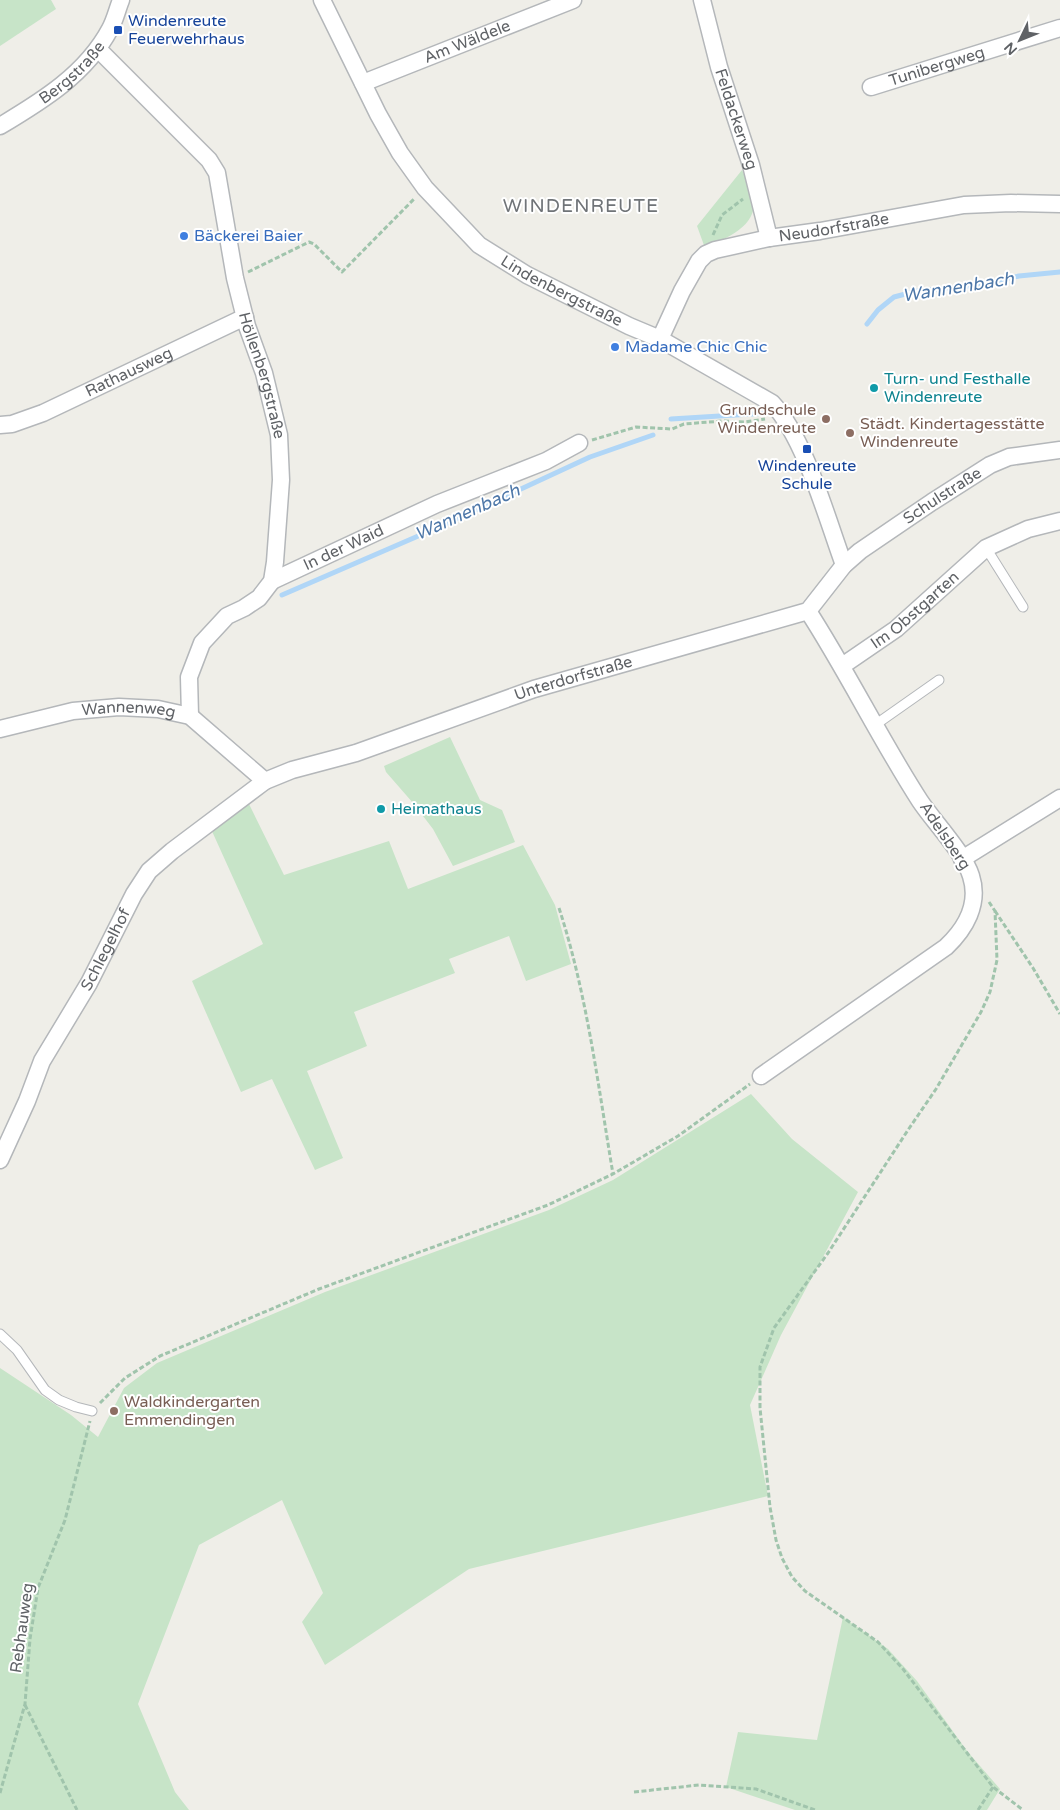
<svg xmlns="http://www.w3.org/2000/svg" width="1060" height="1810" viewBox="0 0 1060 1810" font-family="'Varela Round',sans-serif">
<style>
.green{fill:#c7e4c8}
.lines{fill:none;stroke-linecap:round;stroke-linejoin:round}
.stream{stroke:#b0d6f7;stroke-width:5}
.service-casing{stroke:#b4b7ba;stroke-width:11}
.minor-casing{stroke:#b4b7ba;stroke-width:19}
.path{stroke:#a0c4ac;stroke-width:3;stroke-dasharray:5 2.5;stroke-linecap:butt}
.service{stroke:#fff;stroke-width:9}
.minor{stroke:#fff;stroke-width:16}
.transit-dot{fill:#1a4fb4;stroke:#fff;stroke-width:2}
.shop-dot{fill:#3f7fe0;stroke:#fff;stroke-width:2}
.culture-dot{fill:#0f9aa8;stroke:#fff;stroke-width:2}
.education-dot{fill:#8d6e63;stroke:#fff;stroke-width:2}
.labels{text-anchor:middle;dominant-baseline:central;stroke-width:4;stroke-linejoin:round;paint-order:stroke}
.transit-label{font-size:16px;fill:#164399;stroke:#fff;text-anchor:start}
.street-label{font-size:16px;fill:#5f6266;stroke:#fff}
.shop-label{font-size:16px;fill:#366cbe;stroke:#fff;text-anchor:start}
.culture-label{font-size:16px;fill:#0d838f;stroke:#fff;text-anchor:start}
.education-label{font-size:16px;fill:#785e54;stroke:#fff;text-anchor:start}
.water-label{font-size:18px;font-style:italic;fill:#4d77a8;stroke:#fff}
.quarter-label{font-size:19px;letter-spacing:1px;fill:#707478;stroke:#fff}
</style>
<rect width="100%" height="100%" fill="#efeee8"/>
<g class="green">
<path d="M0,0h51l5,9 -56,37z"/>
<path d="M742,170c4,9 11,20 12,29 3,28 -28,39 -49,49l-8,-22z"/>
<path d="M450,737l30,63 22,10 13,32 -62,24 -20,-37 -20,-26 -27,-31 -2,-6z"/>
<path d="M248,802l36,73 105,-34 19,48 115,-44 32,60 16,59 -45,17 -17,-45 -60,23 6,14 -101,39 13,34 -60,25 36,87 -28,12 -43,-91 -31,13 -49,-111 71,-37 -52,-115z"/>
<path d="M751,1094l41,45 66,53 -77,143 -31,70 18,91 -299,73 -144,96 -23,-43 21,-29 -41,-93 -83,45 -61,159 37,88 14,18h-189v-442l71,47 27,22 26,-49 33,-25 168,-71 224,-82 64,-30z"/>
<path d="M843,1617l45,32 29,32 50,70 33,38 -13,21h-192l-69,-23 12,-55 79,8z"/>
</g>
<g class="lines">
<g class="stream">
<path d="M867,324l11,-14 16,-13 23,-6 52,-5 50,-10 41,-4"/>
<path d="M671,419l98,-6"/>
<path d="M282,595l157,-68 151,-70 63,-22"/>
</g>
<defs>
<g id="service">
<path d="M986,548l37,59"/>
<path d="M875,725l64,-45"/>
<path d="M0,1334l17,16 28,40 14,10 17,7 16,4"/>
</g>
<g id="minor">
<path id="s1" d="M322,0l56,114 22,39 25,35 54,57 48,30 102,51 31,13 112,64c33,35 55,116 72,162"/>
<path id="s2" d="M702,0l17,67 32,98 18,73"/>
<path id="s3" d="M98,49l111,111 8,13 18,105 12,48 17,47 15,62 2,45 -6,82 -3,19 -13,17 -15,10 -17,8 -25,27 -13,34 1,39"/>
<path id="s4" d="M363,83l210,-83"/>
<path id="s5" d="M871,87l189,-59"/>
<path id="s6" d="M0,126c42,-25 86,-52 110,-97 5,-9 7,-19 11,-29"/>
<path id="s7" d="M660,339l22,-48 17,-30 7,-7 9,-4 54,-12 51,-7 144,-26 47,-2 49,1"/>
<path id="s8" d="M0,425l12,-1 31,-11 202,-96"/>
<path id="s9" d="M272,581l165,-77 109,-43 33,-18"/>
<path id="s10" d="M842,666l54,-37 90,-81 42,-19 32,-8"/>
<path id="s11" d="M0,729l73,-18 46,-4 39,2 32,7 75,65"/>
<path d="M962,859l98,-61"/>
<path d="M761,1076l185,-129c19,-18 34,-43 25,-71 -7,-23 -37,-54 -51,-75 -40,-62 -72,-128 -112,-190"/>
<path id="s12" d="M0,1160l27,-59 15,-40 47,-78 45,-89 15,-23 23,-20 93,-70 27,-11 64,-17 178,-64 274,-78 36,-46 16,-14 72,-49 58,-37 19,-8 51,-7"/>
</g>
</defs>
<use href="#service" class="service-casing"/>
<use href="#minor" class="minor-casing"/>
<g class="path">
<path d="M713,235l9,-20 21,-16"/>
<path d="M248,272l61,-30 5,2 28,28 72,-73"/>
<path d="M592,440l44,-13 36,2 12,-5 38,-3 23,1 20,-3"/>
<path d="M989,902l6,9 2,49 -7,32 -9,20 -45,77 -28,41 -80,123 -54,75 -14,39v41l10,99 6,33 6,18 10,19 13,14 73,51 25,27 90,118 30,23"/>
<path d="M559,908c28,86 39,177 54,266"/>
<path d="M995,911l38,57 27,46"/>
<path d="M100,1403l25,-25 35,-22 159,-67 229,-84 65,-31 65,-38 72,-52"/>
<path d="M25,1705l52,105"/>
<path d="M634,1792l65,-7 57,4 59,21"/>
<path d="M0,1793l25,-89 5,-65 8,-51 27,-68 25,-99"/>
<path d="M978,1810l15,-23"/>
</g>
<use href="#service" class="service"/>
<use href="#minor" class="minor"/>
</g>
<g class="transit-dot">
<rect x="113" y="25" width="10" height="10" rx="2.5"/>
<rect x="802" y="444" width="10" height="10" rx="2.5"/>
</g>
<g class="shop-dot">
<circle cx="184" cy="236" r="5"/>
<circle cx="615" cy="347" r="5"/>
</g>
<g class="culture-dot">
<circle cx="874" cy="388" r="5"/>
<circle cx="381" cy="809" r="5"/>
</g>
<g class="education-dot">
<circle cx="826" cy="419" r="5"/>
<circle cx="850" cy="433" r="5"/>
<circle cx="114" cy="1411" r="5"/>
</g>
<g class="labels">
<g class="transit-label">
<text x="128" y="21">Windenreute<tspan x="128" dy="18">Feuerwehrhaus</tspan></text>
<text x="807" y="466" text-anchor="middle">Windenreute<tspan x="807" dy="18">Schule</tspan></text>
</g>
<g class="street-label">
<text stroke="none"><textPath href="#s4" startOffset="112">Am Wäldele</textPath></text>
<text stroke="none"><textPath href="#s5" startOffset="69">Tunibergweg</textPath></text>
<text stroke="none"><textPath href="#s6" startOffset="90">Bergstraße</textPath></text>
<text stroke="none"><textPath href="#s2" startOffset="124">Feldackerweg</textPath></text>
<text stroke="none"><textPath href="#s7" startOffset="228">Neudorfstraße</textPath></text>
<text stroke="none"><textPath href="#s1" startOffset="388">Lindenbergstraße</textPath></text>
<text stroke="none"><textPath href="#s8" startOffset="140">Rathausweg</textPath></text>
<text stroke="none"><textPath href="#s3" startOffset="380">Höllenbergstraße</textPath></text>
<text stroke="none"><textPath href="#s12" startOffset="1221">Schulstraße</textPath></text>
<text stroke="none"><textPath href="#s9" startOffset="79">In der Waid</textPath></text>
<text stroke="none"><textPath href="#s10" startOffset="92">Im Obstgarten</textPath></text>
<text stroke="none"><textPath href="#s12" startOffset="798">Unterdorfstraße</textPath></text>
<text stroke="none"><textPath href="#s11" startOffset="131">Wannenweg</textPath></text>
<text transform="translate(945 836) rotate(56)">Adelsberg</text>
<text stroke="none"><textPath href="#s12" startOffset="236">Schlegelhof</textPath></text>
<text transform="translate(22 1628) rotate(-82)">Rebhauweg</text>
</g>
<g class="shop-label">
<text x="194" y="236">Bäckerei Baier</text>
<text x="625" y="347">Madame Chic Chic</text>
</g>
<g class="culture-label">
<text x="884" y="379">Turn- und Festhalle<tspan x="884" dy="18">Windenreute</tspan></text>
<text x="391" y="809">Heimathaus</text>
</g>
<g class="education-label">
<text x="816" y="410" text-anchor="end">Grundschule<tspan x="816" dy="18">Windenreute</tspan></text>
<text x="860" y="424">Städt. Kindertagesstätte<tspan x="860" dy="18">Windenreute</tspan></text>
<text x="124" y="1402">Waldkindergarten<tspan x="124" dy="18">Emmendingen</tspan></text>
</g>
<g class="water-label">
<text transform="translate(958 287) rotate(-9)">Wannenbach</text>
<text transform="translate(467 512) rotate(-24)">Wannenbach</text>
</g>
<g class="quarter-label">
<text x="581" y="206">WINDENREUTE</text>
</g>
</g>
<g transform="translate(1020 40) rotate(227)" stroke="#ffffff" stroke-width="4" paint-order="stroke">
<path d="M0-4L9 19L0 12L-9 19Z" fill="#5f6266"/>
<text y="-8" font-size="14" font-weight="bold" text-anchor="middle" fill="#5f6266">N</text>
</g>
</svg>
